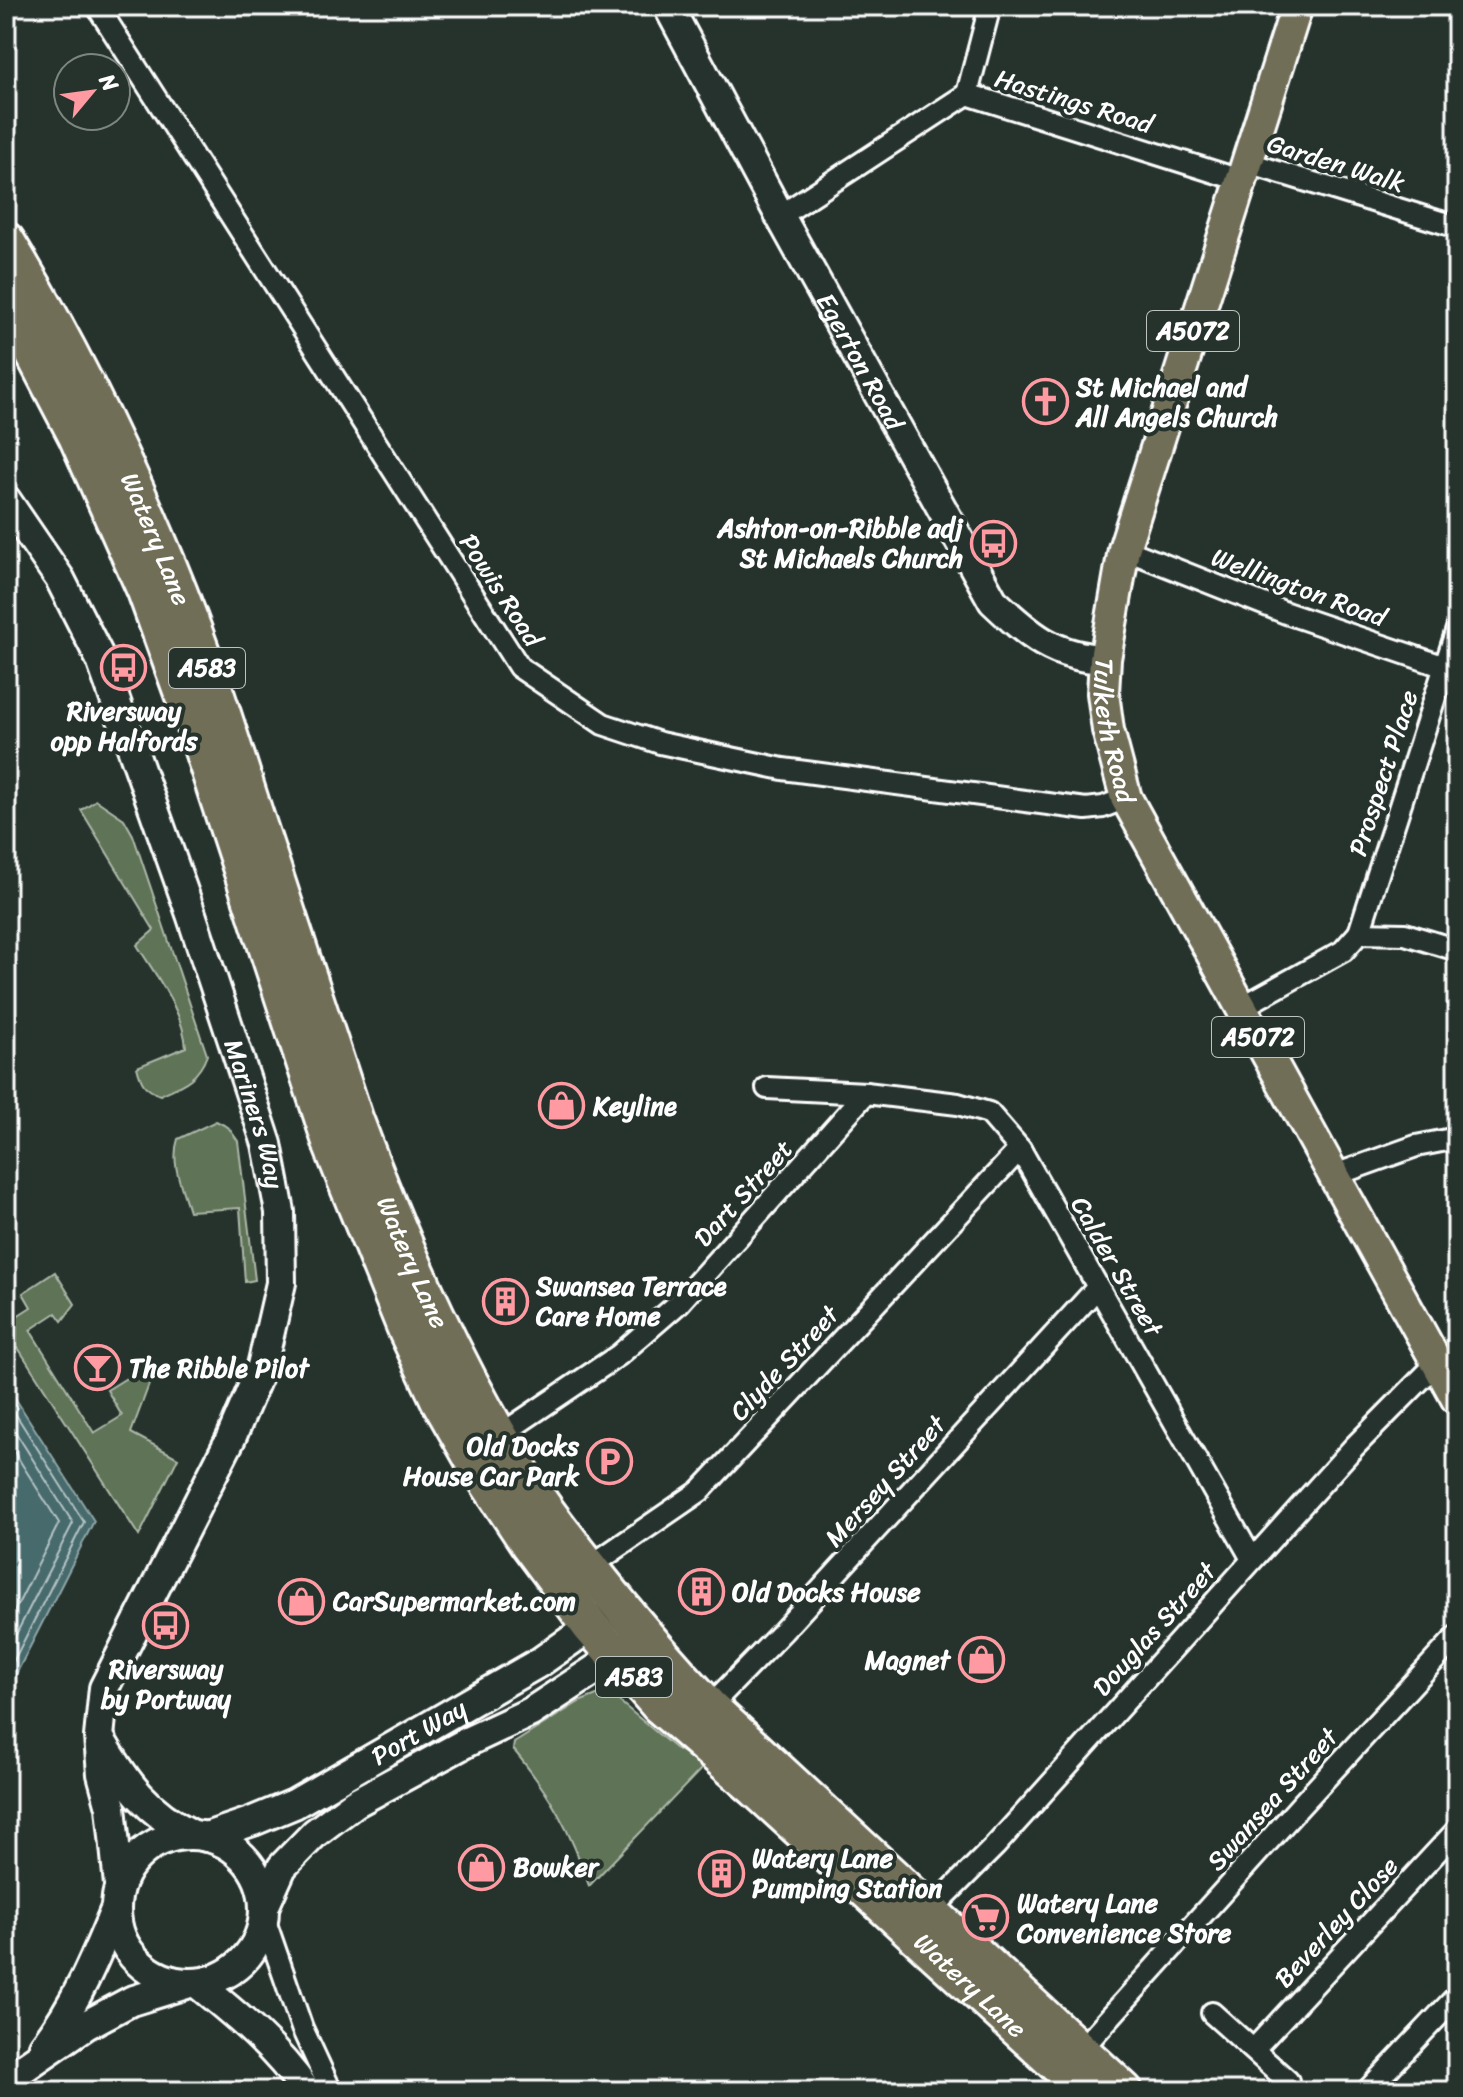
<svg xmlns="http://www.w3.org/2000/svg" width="1463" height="2097" viewBox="0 0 1463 2097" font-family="Sriracha,sans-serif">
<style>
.green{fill:#5e7356;stroke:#aeb9aa;stroke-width:2}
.water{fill:#466a6c;stroke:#90a6a7;stroke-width:2}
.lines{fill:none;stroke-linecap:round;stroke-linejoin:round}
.shore{stroke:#b5c3c4;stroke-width:2}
.street-casing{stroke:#fff;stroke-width:26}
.secondary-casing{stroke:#fff;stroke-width:34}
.primary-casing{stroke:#fff;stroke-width:36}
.highway-casing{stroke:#fff;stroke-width:42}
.street{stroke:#26332d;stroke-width:20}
.secondary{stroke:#26332d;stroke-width:28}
.primary{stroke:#716e59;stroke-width:30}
.highway{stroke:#716e59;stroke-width:36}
.labels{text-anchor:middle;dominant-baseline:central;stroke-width:8;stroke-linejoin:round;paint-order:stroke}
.shield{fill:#26332d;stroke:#bec2c0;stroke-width:2}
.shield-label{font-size:24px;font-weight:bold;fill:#fff}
.street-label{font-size:26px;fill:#fff;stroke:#26332d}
.poi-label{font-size:26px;font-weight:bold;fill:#fff;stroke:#26332d;text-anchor:start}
</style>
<rect width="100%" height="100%" fill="#26332d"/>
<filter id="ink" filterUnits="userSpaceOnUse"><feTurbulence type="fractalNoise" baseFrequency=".0125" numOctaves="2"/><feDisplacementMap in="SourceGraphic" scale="16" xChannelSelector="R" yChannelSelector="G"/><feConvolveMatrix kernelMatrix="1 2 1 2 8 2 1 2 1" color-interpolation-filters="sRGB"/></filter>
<g filter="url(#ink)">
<g class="green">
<path d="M96,800l28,19 9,16 74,220c-9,25 -25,30 -47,40 -16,-6 -19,-12 -23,-28l49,-20c-3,-37 -30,-71 -49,-102l17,-15 -73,-120z"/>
<path d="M216,1121l12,6 10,14 17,139 -10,2 -5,-74 -51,3c-7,-24 -19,-48 -11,-72z"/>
<path d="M55,1272l20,32 -13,17 -6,-8 -26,17 64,103 28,-17 -15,-26 47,-29 3,2 -26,70 47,25 -39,78 -133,-207v-6l25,-16 -8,-14z"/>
<path d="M607,1691l68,57 30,17 -116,121c-18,-55 -39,-92 -76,-137l1,-6 65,-41z"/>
</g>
<path class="water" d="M6,1384l88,137 -88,173z"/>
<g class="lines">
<g class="shore">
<path d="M6,1399l78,123 -78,154"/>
<path d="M6,1417l67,106 -67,131"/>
<path d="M6,1439l53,84 -53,105"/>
</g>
<defs>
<g id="street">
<path d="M97,6l422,661 84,57 57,19 123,26 303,40 17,-2 23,-9"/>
<path d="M967,94l23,-88"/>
<path d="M1245,162l212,65"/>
<path d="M780,216l187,-122 273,86"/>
<path d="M1124,549l162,64 171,58"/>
<path d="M1359,933l98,-304"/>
<path d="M1242,1007l101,-56 16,-18 46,1 52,16"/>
<path d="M767,1088l99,5 92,11 31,9 31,36 232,410"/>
<path d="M1335,1175l81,-29 41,-8"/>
<path d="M499,1436l120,-81 60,-52 187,-210"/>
<path d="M582,1572l118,-81 320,-342"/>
<path d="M709,1707l74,-76 314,-343"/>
<path d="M924,1917l71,-71 359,-399 84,-85"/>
<path d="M264,1918l38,110 29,63"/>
<path d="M1212,2013l76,68"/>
<path d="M1254,2049l203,-219"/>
<path d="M1075,2056l225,-250 157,-170"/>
<path d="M1367,2091l90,-95"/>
</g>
<g id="secondary">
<path id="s1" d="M668,6l112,210 213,385c36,34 61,56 112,58"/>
<path id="s2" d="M6,500l54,79 41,81 90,254 76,230 13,68 1,71 -19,83 -31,72 -127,250 -5,49 3,37 9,33 8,78"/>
<path d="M102,1742c25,42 45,70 89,92"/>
<circle cx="190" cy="1909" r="74"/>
<path id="s3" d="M206,1837l47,-16 41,-17 246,-142 67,-47"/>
<path d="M265,1905l17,-38 33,-34 40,-30 114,-62 62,-29 85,-56 17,-13"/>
<path d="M198,1984c41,33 78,64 108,107"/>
<path d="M44,2046c32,-42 51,-87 71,-136"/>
<path d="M6,2080l80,-55 45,-24 55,-17"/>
</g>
<g id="primary">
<path id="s4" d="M1297,6l-173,543 -19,110 -2,34 5,37 18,68 331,601"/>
</g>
<g id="highway">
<path id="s5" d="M6,241c63,104 116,213 162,325 32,77 57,156 82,235 35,106 69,211 104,317 49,132 107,264 185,383 19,28 42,55 63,82 34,43 69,84 107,124l415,384"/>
<path id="s6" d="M6,300l71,136 69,155 52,144 135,413 74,183 32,68 37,65 53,80 62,83 68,78 96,83 331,303"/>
</g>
</defs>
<use href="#street" class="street-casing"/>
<use href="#secondary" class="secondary-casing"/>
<use href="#primary" class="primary-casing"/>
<use href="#highway" class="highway-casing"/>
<use href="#street" class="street"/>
<use href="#secondary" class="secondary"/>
<use href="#primary" class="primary"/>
<use href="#highway" class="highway"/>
</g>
</g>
<defs>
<symbol id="church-ring" viewBox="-11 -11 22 22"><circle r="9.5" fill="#26332d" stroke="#ff9aa2" stroke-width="1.5"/><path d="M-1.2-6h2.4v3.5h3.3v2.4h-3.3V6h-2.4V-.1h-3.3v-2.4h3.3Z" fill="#ff9aa2"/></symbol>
<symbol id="bus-ring" viewBox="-11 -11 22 22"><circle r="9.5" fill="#26332d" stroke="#ff9aa2" stroke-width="1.5"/><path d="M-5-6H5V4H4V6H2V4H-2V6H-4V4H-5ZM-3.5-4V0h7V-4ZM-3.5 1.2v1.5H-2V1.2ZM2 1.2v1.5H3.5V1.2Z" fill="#ff9aa2"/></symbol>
<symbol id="shop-ring" viewBox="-11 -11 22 22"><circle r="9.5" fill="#26332d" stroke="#ff9aa2" stroke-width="1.5"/><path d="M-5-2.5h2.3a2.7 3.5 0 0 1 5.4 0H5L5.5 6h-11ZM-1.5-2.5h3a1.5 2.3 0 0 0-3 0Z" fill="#ff9aa2"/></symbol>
<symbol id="building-ring" viewBox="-11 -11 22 22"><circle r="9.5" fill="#26332d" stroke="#ff9aa2" stroke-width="1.5"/><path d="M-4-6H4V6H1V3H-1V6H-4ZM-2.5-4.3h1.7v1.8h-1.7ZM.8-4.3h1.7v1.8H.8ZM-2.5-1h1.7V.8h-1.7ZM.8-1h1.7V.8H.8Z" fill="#ff9aa2"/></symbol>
<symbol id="bar-ring" viewBox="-11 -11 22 22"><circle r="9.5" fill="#26332d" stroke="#ff9aa2" stroke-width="1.5"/><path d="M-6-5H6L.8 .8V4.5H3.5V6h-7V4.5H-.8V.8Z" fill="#ff9aa2"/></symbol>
<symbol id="parking-ring" viewBox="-11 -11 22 22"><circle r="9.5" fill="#26332d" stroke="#ff9aa2" stroke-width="1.5"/><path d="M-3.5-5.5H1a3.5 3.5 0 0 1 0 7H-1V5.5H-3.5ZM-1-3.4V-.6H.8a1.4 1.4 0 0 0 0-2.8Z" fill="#ff9aa2"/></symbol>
<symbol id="supermarket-ring" viewBox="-11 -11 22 22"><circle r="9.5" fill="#26332d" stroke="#ff9aa2" stroke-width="1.5"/><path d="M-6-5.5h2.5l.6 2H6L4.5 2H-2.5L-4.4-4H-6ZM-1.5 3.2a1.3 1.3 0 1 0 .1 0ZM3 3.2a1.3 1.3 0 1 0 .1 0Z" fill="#ff9aa2"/></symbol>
</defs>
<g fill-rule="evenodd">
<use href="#church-ring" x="1020" y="376" width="51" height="51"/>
<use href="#bus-ring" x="968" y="518" width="51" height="51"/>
<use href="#bus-ring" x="98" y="642" width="51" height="51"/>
<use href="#shop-ring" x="536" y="1080" width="51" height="51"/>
<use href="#building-ring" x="480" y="1276" width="51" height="51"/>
<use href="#bar-ring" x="72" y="1342" width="51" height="51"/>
<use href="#parking-ring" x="584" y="1436" width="51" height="51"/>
<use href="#building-ring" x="676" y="1566" width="51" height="51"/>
<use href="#shop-ring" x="276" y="1576" width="51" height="51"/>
<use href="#bus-ring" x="140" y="1600" width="51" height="51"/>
<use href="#shop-ring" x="956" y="1634" width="51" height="51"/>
<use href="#shop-ring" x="456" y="1842" width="51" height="51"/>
<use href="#building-ring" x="696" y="1848" width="51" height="51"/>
<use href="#supermarket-ring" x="960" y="1892" width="51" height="51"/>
</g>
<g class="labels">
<g class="shield">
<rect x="1147" y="311" width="92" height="40" rx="6"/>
<rect x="169" y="648" width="76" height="40" rx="6"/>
<rect x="1212" y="1017" width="92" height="40" rx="6"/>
<rect x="596" y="1657" width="76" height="40" rx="6"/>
</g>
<g class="shield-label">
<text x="1193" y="331">A5072</text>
<text x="207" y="668">A583</text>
<text x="1258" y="1037">A5072</text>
<text x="634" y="1677">A583</text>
</g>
<g class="street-label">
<text transform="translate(1074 101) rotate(17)">Hastings Road</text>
<text transform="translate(1336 163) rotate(17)">Garden Walk</text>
<text stroke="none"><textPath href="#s1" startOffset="404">Egerton Road</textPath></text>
<text stroke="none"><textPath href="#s5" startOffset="334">Watery Lane</textPath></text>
<text transform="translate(1299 587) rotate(20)">Wellington Road</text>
<text transform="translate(501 590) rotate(57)">Powis Road</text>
<text stroke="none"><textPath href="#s4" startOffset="754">Tulketh Road</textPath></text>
<text transform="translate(1383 773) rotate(-72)">Prospect Place</text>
<text stroke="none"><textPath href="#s2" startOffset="666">Mariners Way</textPath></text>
<text transform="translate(743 1193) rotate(-48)">Dart Street</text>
<text stroke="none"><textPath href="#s5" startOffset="1102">Watery Lane</textPath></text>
<text transform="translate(1117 1266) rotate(60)">Calder Street</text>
<text transform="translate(784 1363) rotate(-47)">Clyde Street</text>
<text transform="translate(885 1481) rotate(-48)">Mersey Street</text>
<text transform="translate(1154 1629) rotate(-48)">Douglas Street</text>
<text stroke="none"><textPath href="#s3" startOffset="238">Port Way</textPath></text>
<text transform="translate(1272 1799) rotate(-48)">Swansea Street</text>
<text transform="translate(1336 1922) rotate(-47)">Beverley Close</text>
<text stroke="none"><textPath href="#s6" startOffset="1980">Watery Lane</textPath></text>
</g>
<g class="poi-label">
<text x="1076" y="387">St Michael and<tspan x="1076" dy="30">All Angels Church</tspan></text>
<text x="963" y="528" text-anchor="end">Ashton-on-Ribble adj<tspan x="963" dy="30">St Michaels Church</tspan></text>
<text x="124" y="711" text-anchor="middle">Riversway<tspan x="124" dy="30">opp Halfords</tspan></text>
<text x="593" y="1106">Keyline</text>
<text x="536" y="1286">Swansea Terrace<tspan x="536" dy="30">Care Home</tspan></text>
<text x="129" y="1368">The Ribble Pilot</text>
<text x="579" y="1446" text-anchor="end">Old Docks<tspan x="579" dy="30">House Car Park</tspan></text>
<text x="732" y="1592">Old Docks House</text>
<text x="333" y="1601">CarSupermarket.com</text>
<text x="950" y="1660" text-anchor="end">Magnet</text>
<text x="166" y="1669" text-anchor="middle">Riversway<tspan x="166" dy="30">by Portway</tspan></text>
<text x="752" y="1858">Watery Lane<tspan x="752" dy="30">Pumping Station</tspan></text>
<text x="513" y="1867">Bowker</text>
<text x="1017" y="1903">Watery Lane<tspan x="1017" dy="30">Convenience Store</tspan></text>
</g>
</g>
<rect width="1463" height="2097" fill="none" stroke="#26332d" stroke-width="32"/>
<rect x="16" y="16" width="1431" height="2065" fill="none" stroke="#fff" stroke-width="3" filter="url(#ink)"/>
<g transform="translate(92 92) rotate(61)"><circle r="38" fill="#26332d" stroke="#7d8581" stroke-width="2"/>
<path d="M0-6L14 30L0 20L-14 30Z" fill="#ff9aa2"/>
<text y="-12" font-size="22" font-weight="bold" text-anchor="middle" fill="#ffffff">N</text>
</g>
</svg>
